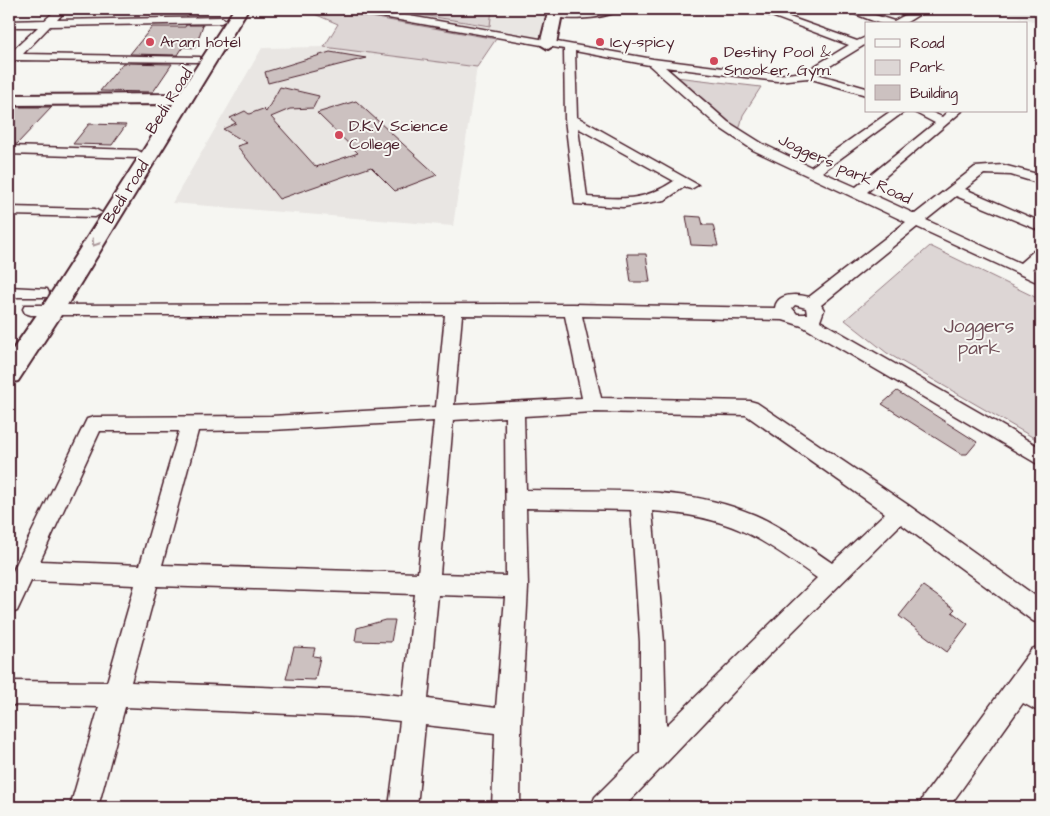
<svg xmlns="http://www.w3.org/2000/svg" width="1050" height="816" viewBox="0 0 1050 816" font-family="'Architects Daughter',sans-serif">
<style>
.built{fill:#e9e6e3}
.green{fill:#ddd6d5;stroke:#947a80}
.building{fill:#ccc1c0;stroke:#4a1f2b}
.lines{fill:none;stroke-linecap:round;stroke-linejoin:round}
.street-casing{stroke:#4a1f2b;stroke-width:3}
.secondary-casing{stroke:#4a1f2b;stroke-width:4}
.street{fill:#f6f6f2;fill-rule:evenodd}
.secondary{fill:#f6f6f2;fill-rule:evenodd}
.oneway{stroke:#a99598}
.poi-dot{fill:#d1495b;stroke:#f6f6f2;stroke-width:2}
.labels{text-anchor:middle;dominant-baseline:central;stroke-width:4;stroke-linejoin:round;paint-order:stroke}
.far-poi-label{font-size:16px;fill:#4a1f2b;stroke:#f6f6f2;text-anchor:start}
.far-street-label{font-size:16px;fill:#4a1f2b;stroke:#f6f6f2}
.park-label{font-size:19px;fill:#6f4d56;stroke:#f6f6f2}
</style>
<rect width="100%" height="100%" fill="#f6f6f2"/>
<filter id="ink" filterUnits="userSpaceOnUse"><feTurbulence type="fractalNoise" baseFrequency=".02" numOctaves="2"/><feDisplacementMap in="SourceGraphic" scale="10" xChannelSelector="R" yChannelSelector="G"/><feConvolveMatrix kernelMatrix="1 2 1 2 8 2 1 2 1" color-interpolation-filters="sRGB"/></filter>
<g filter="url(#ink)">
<g class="built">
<path d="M325,9l171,30 -19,28 -24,159 -281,-23 90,-155 62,-1 14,-23 -33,-14z"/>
<path d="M382,9h167l-10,28z"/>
<path d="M991,9h50v15l-12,-4z"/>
</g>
<g class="green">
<path d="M325,9l171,30 -19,28 -153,-20 14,-23 -33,-14z"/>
<path d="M385,9h107l-2,17z"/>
<path d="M676,77l85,10 -18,28 -5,20z"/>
<path d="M930,246l111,54v142l-154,-89 -42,-33z"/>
</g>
<g class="building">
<path d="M186,25h17l-8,23 -12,-1 -5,8 -48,-1 22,-27h33z"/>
<path d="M330,52l36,6 -98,25 -3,-11z"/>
<path d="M123,63l49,1 -19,28 -53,-1z"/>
<path d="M280,87l39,9 -6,12 -23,1 -19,8 45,50 42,-14 -41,-40 39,-12 81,74 -42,16 -24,-24 -92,32 -42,-53 10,-3 -24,-14 13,-6 -6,-5 15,-7 4,3 14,-5 3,3z"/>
<path d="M9,107h43l-35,37h-8z"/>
<path d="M89,124l37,1 -14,20 -39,-1z"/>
<path d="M686,216l15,1 2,8h10l5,21 -27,-1z"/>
<path d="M627,254h19l4,28h-19z"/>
<path d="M897,391l80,51 -10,12h-6l-79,-50z"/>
<path d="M923,586l32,23 -3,3 16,12 -21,28 -48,-36z"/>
<path d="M385,620h10l-4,22 -36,-1 2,-13z"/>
<path d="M294,647l21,1 -2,8 7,1 -5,23 -29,-1z"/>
</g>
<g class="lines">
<defs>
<g id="street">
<path d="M57,9h10l-10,11 164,-3 5,3 -5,3 -171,3 -27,28 177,3v4l-4,1 -180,-2 -7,4v-10l29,-27h-29v-6l36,-1z"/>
<path d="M349,9h21l283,50 124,16 28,-3 44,-27 -96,-36h14l90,32 9,-4v7l-49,30 49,14v7l-58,-17 -31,3 -112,-14 63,55 35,22 48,23 80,-56h14l-83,61 34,15 79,-64 -23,-12h17l13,6 6,-6h14l-95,81 48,22 60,-47 28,-2 38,10v9l-30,-9 -27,-1 -19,15 76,33v9l-85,-35 -30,24 94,43 16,-14 5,-2v13l-9,9 9,4v11l-124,-57 -96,78 3,5 -4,11 221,127v18l-239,-140 -19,-6 -201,-4 19,82 149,3 7,2 151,102 133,95v24l-8,-3 -132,-97 -133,132 -144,151h-33l4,-10 45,-45v-110l-9,-132 -105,-2 2,79 -7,135 -1,85h-28l3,-74 -70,-8 -8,82h-28l11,-86 -39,-4 -236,-10 -27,100h-28l29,-100 -90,-2v-24l98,1 28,-97 -104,-4 -14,30 -8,3v-35l78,-160 7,-2 177,-1 165,-9 9,-92h-414l-6,-2 -2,-4 2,-4 547,-1 203,4c2,-16 23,-14 34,-11l97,-75 -153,-72 -33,-22 -71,-63 -74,-14 2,66 121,68 -7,4 -7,-2 -19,13 -42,7 -48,-3 -10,-85 -1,-70 -210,-37zM578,128l96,53c-31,21 -52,18 -87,16zM795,305l11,3 1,6h-10l-5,-6zM462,315l103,1 17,82 -128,7zM593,412l153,3 139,98 -53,50c-25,-17 -49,-36 -77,-48 -71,-31 -154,-23 -229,-25l-2,-74zM505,417l1,159 -66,-2 13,-154zM434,421l-16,152 -256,-8 36,-134 73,-1zM100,431h79l-39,134 -100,-4zM652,511c76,5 105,24 165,67l-151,148 -2,-84zM157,586l258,8 -12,102 -42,-5 -230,-9zM438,595l67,2 -9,111 -68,-9z"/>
<path d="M605,9h16c-11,9 -60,14 -71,5l5,-3 34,2z"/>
<path d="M842,9h14l38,12 22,-12h12l-24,15h-23z"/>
<path d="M9,146l128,4 7,4 -7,4 -128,-4z"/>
<path d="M9,207l86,2 7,4 -7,4 -86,-2z"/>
<path d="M9,287l38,2 2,4 -2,4h-38z"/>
<path d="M1041,645v32l-4,6 4,3v27l-18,-10 -74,104h-30l4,-10 109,-148z"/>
</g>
<g id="secondary">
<path d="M234,9h14l-187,306 -43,66 -9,2v-28l36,-52 128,-199 -164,1v-10l170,-1z"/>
<path d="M549,9h14l-7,35 -8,5 -8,-5z"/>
</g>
</defs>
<use href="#street" class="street-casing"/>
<use href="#secondary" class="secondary-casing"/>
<use href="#street" class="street"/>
<use href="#secondary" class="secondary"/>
</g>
<defs><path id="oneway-chevron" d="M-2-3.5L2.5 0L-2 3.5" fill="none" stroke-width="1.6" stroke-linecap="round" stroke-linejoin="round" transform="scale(1.25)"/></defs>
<use class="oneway" href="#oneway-chevron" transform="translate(95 243) rotate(122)"/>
</g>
<g class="poi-dot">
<circle cx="150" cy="42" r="5"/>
<circle cx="600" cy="42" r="5"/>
<circle cx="714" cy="61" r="5"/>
<circle cx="339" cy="135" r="5"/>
</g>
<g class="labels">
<g class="far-poi-label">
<text x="160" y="42">Aram hotel</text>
<text x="610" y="42">Icy-spicy</text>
<text x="724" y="52">Destiny Pool &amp;<tspan x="724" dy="18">Snooker, Gym.</tspan></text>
<text x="349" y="126">D.K.V Science<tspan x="349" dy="18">College</tspan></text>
</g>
<g class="far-street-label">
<text transform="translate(169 101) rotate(-58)">Bedi Road</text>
<text transform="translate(845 169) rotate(25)">Joggers park Road</text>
<text transform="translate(126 192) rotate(-58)">Bedi road</text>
</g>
<g class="park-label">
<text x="979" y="326">Joggers<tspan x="979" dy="22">park</tspan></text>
</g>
</g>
<rect width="1050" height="816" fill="none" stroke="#f6f6f2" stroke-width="30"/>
<rect x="15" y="15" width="1020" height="786" fill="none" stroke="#4a1f2b" stroke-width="2" filter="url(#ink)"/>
<rect x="865" y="22" width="162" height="90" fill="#f6f6f2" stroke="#b1a0a2"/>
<rect x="875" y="39" width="25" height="8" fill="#f6f6f2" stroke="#b1a0a2"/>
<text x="910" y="48" font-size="15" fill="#4a1f2b">Road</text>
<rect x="875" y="60" width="25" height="15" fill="#ddd6d5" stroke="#b1a0a2"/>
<text x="910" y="72" font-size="15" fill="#4a1f2b">Park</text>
<rect x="875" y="85" width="25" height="15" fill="#ccc1c0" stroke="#b1a0a2"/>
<text x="910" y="98" font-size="15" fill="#4a1f2b">Building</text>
</svg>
